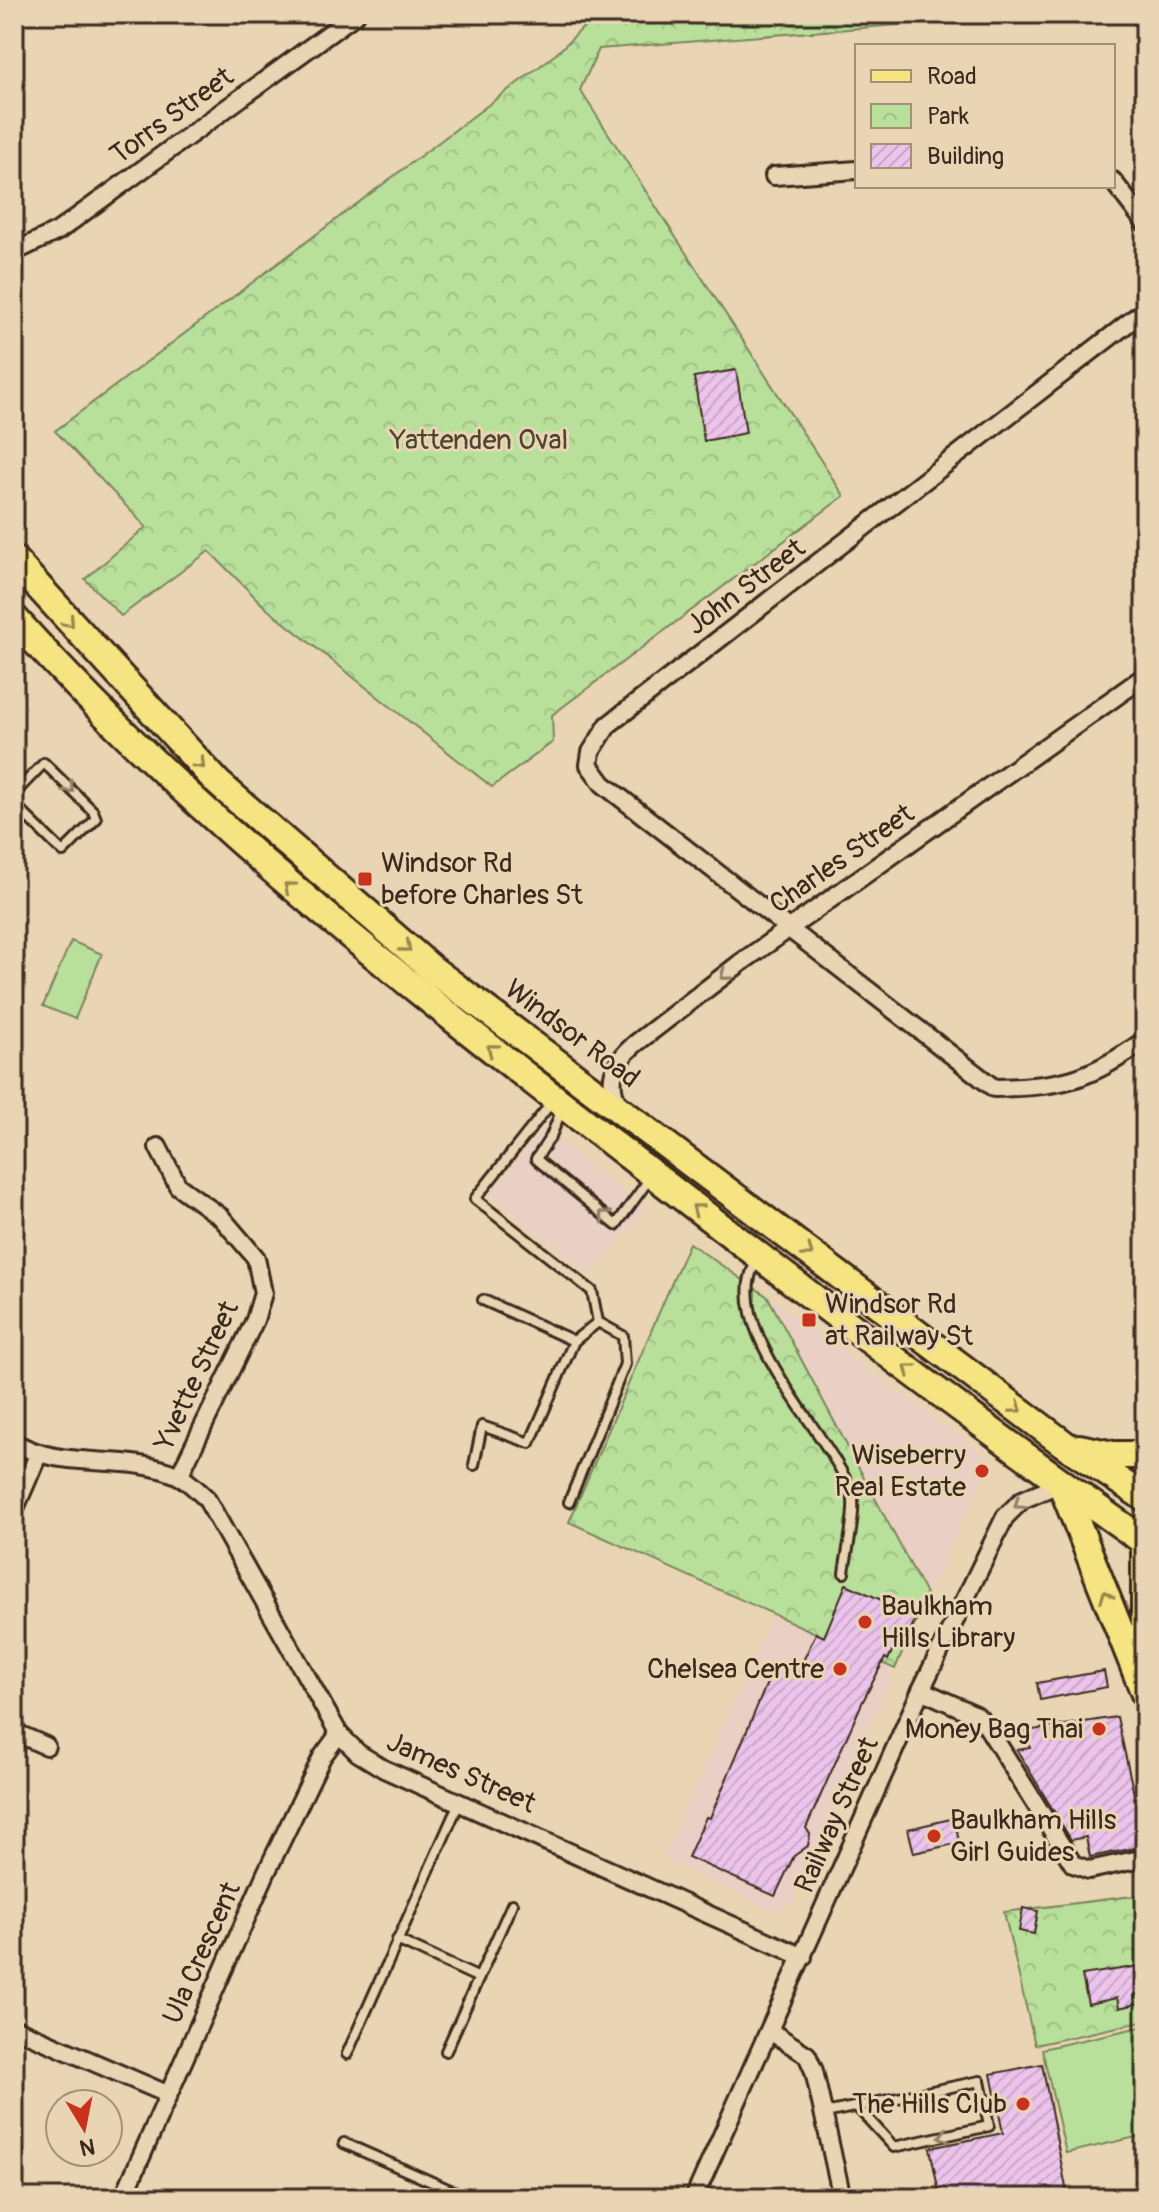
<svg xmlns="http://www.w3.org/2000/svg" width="1159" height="2212" viewBox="0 0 1159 2212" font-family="Pangolin,sans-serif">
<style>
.built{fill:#ead0c4}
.grass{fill:#b9e09b;stroke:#7a855c;stroke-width:2}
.park{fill:url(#park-crowns);stroke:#7a855c;stroke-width:2}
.building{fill:url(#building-hatch);stroke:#3b2a1e;stroke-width:2}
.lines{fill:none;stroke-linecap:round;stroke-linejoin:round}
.service-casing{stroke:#3b2a1e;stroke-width:14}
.minor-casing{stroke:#3b2a1e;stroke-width:22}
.primary-casing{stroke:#3b2a1e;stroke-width:32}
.service{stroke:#e9d5b3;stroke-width:8}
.minor{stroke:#e9d5b3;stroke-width:16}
.primary{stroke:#f6e381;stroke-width:26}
.oneway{stroke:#988650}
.oneway2{stroke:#928068}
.poi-dot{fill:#c8321e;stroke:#e9d5b3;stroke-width:3}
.labels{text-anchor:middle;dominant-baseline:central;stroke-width:6;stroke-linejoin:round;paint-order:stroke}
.street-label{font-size:28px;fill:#3b2a1e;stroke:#e9d5b3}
.park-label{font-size:28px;fill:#4e4531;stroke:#e9d5b3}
.poi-label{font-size:28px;fill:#3b2a1e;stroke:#e9d5b3;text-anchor:start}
</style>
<defs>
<pattern id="park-crowns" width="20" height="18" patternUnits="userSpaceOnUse" patternTransform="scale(2)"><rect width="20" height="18" fill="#b9e09b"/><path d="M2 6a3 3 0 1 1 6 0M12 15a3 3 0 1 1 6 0" fill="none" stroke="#a0c085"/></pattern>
<pattern id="building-hatch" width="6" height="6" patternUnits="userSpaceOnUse" patternTransform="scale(2)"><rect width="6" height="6" fill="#ebc3eb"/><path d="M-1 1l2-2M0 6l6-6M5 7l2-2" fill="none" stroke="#caa8c9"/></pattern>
</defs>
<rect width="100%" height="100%" fill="#e9d5b3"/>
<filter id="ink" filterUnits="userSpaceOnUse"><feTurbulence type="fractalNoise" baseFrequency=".0125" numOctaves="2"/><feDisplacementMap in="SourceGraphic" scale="16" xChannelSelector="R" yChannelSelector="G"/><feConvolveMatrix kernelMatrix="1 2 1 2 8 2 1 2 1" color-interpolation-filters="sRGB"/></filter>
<g filter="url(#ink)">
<g class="built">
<path d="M543,1129l102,80 -54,67 -102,-81z"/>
<path d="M768,1297l223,163 -64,136z"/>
<path d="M772,1614l123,55 -102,234 -20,8 -110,-51z"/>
</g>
<g class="grass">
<path d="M71,941l31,13 -27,65 -32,-13z"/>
<path d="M1145,2026v109l-79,18 -24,-104z"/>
<path d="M1145,2187v11h-60z"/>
</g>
<g class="park">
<path d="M597,14h330l8,8 -336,27 -19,41 264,406 -292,219 1,27 -61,45 -225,-178 -58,-58 -88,65 -36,-37 61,-52 -91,-96 501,-377z"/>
<path d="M689,1243l79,54 159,299 -32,73 -326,-147z"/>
<path d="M1142,1895l3,126 -110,24 -31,-133z"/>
</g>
<g class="building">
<path d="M736,370l10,63 -42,8 -10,-64z"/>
<path d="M846,1584l71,32 -10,21 -7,-3 -12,26 -3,-2 -23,45 -56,125 4,6 -2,12 -14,10 -19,40 -87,-39 18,-40 4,1 65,-154 22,10 19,-41 8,4z"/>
<path d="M1104,1671l3,16 -67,13 -3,-17z"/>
<path d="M1117,1717l27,123 -9,8 -45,9 -4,-20 -15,3 -54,-90 13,-2 -4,-17z"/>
<path d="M955,1818l4,25 -45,10 -6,-24z"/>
<path d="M1023,1908l15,3 -4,23 -15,-3z"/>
<path d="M1140,1966l5,24h-7l1,4 -5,1 2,9 -17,4 -2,-10 -29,6 -6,-29z"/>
<path d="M1042,2064l26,134h-128l-10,-50 73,-15 -12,-59z"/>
</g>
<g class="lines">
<defs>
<g id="service">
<path d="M14,794l30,-31 49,48 3,8 -33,33 -49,-48"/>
<path d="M552,1102l-77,97 117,92 6,31 25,14 2,28 -56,138"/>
<path d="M562,1109l-11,27 -15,23 80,66 34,-47"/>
<path d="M757,1260c-41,66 74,173 95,234 5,15 -6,62 -8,79"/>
<path d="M483,1300l91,41"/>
<path d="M474,1465l8,-39 48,17 44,-102 24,-19"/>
<path d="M397,1940l82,38"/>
<path d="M446,2051l66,-147"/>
<path d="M347,2054l112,-251"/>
<path d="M825,2113l155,-32 9,45 -95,21 -36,-39"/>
<path d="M344,2143l124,55"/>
</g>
<g id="minor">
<path d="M774,176l83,-6"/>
<path d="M1113,181l32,42"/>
<path d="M14,252l44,-21 298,-217"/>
<path d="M1145,310l-537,415 -17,27 -2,13 14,19 391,304c69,-2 94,-7 151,-48"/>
<path d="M619,1107c-13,-27 -6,-44 16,-63l104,-80 406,-288"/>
<path d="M158,1147l20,39 43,31 35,41 7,35 -8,27 -76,156"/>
<path d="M14,1442c49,30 112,10 163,33 11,5 20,15 29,23l133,236 19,19 26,16 419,188"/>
<path d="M14,1511l24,-56"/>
<path d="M921,1690l55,25 10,10 87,139 16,6 56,-12"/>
<path d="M14,1732l32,14"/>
<path d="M14,2028l153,66"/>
<path d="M770,2031l37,24 7,16 28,127"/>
<path d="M123,2198l143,-325 56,-116 17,-23"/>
<path d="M694,2198l227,-508 84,-173 17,-17 39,-17"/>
</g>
<g id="primary">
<path d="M14,560l204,223 214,186 632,475 81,54"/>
<path d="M14,618c174,195 378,354 584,514 180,139 361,279 547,410"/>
<path d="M1079,1448l34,7h32"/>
<path d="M1061,1483l84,211"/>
<path d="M1145,1540v122"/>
</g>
</defs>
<use href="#service" class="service-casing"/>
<use href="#minor" class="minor-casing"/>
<use href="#primary" class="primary-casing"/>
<use href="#service" class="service"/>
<use href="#minor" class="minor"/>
<use href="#primary" class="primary"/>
</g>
<defs><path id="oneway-chevron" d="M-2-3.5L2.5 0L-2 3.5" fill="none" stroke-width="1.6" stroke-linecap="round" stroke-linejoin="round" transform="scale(2)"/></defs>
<g class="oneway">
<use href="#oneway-chevron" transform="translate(69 622) rotate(48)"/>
<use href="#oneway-chevron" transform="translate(200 764) rotate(46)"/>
<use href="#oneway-chevron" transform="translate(289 887) rotate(-140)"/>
<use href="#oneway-chevron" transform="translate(406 947) rotate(40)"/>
<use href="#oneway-chevron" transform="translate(492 1049) rotate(-142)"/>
<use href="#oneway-chevron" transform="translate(697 1209) rotate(-142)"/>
<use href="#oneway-chevron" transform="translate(808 1252) rotate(37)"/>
<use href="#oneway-chevron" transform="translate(909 1369) rotate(-143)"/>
<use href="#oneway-chevron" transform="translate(1017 1408) rotate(37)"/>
<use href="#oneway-chevron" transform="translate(1106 1596) rotate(-111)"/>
</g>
<g class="oneway2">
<use href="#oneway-chevron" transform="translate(69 788) rotate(44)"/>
<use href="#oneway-chevron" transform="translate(725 975) rotate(142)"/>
<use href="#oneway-chevron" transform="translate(604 1215) rotate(-141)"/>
<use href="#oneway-chevron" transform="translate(1019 1504) rotate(143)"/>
<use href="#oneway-chevron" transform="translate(944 2136) rotate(168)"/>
</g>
</g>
<g class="poi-dot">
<rect x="357" y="871" width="16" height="16" rx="4"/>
<rect x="801" y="1312" width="16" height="16" rx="4"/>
<circle cx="982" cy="1471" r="8"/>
<circle cx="865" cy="1622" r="8"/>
<circle cx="840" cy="1669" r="8"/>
<circle cx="1099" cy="1729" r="8"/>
<circle cx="934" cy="1836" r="8"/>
<circle cx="1023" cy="2104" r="8"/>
</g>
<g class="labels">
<g class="street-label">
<text transform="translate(172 116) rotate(-36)">Torrs Street</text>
<text transform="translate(746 587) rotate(-37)">John Street</text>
<text transform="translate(842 859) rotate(-35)">Charles Street</text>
<text transform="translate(572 1034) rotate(37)">Windsor Road</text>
<text transform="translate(197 1376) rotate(-65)">Yvette Street</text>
<text transform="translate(461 1773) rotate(24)">James Street</text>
<text transform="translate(837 1815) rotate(-66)">Railway Street</text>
<text transform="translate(202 1953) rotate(-66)">Ula Crescent</text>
</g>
<g class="park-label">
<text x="479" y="440">Yattenden Oval</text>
</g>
<g class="poi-label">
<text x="381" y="863">Windsor Rd<tspan x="381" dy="32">before Charles St</tspan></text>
<text x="825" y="1304">Windsor Rd<tspan x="825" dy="32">at Railway St</tspan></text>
<text x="966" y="1455" text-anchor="end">Wiseberry<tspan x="966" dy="32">Real Estate</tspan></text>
<text x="881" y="1606">Baulkham<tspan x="881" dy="32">Hills Library</tspan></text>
<text x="824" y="1669" text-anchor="end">Chelsea Centre</text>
<text x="1083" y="1729" text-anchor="end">Money Bag Thai</text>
<text x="950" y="1820">Baulkham Hills<tspan x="950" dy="32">Girl Guides</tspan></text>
<text x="1007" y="2104" text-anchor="end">The Hills Club</text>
</g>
</g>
<rect width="1159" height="2212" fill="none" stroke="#e9d5b3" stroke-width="48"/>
<rect x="24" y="24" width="1111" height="2164" fill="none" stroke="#3b2a1e" stroke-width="3" filter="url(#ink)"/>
<rect x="855" y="44" width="260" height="144" fill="#e9d5b3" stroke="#a39177" stroke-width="2"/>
<rect x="871" y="70" width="40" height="12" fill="#f6e381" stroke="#a39177" stroke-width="2"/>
<text x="927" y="84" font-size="24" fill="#3b2a1e">Road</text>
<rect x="871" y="104" width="40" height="24" fill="url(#park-crowns)" stroke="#a39177" stroke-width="2"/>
<text x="927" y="124" font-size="24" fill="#3b2a1e">Park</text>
<rect x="871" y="144" width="40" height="24" fill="url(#building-hatch)" stroke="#a39177" stroke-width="2"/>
<text x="927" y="164" font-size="24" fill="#3b2a1e">Building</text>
<g transform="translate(84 2128) rotate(170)"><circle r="38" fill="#e9d5b3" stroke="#a39177" stroke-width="2"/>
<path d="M0-6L14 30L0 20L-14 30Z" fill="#c8321e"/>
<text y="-12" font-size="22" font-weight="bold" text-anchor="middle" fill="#3b2a1e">N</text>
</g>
</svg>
